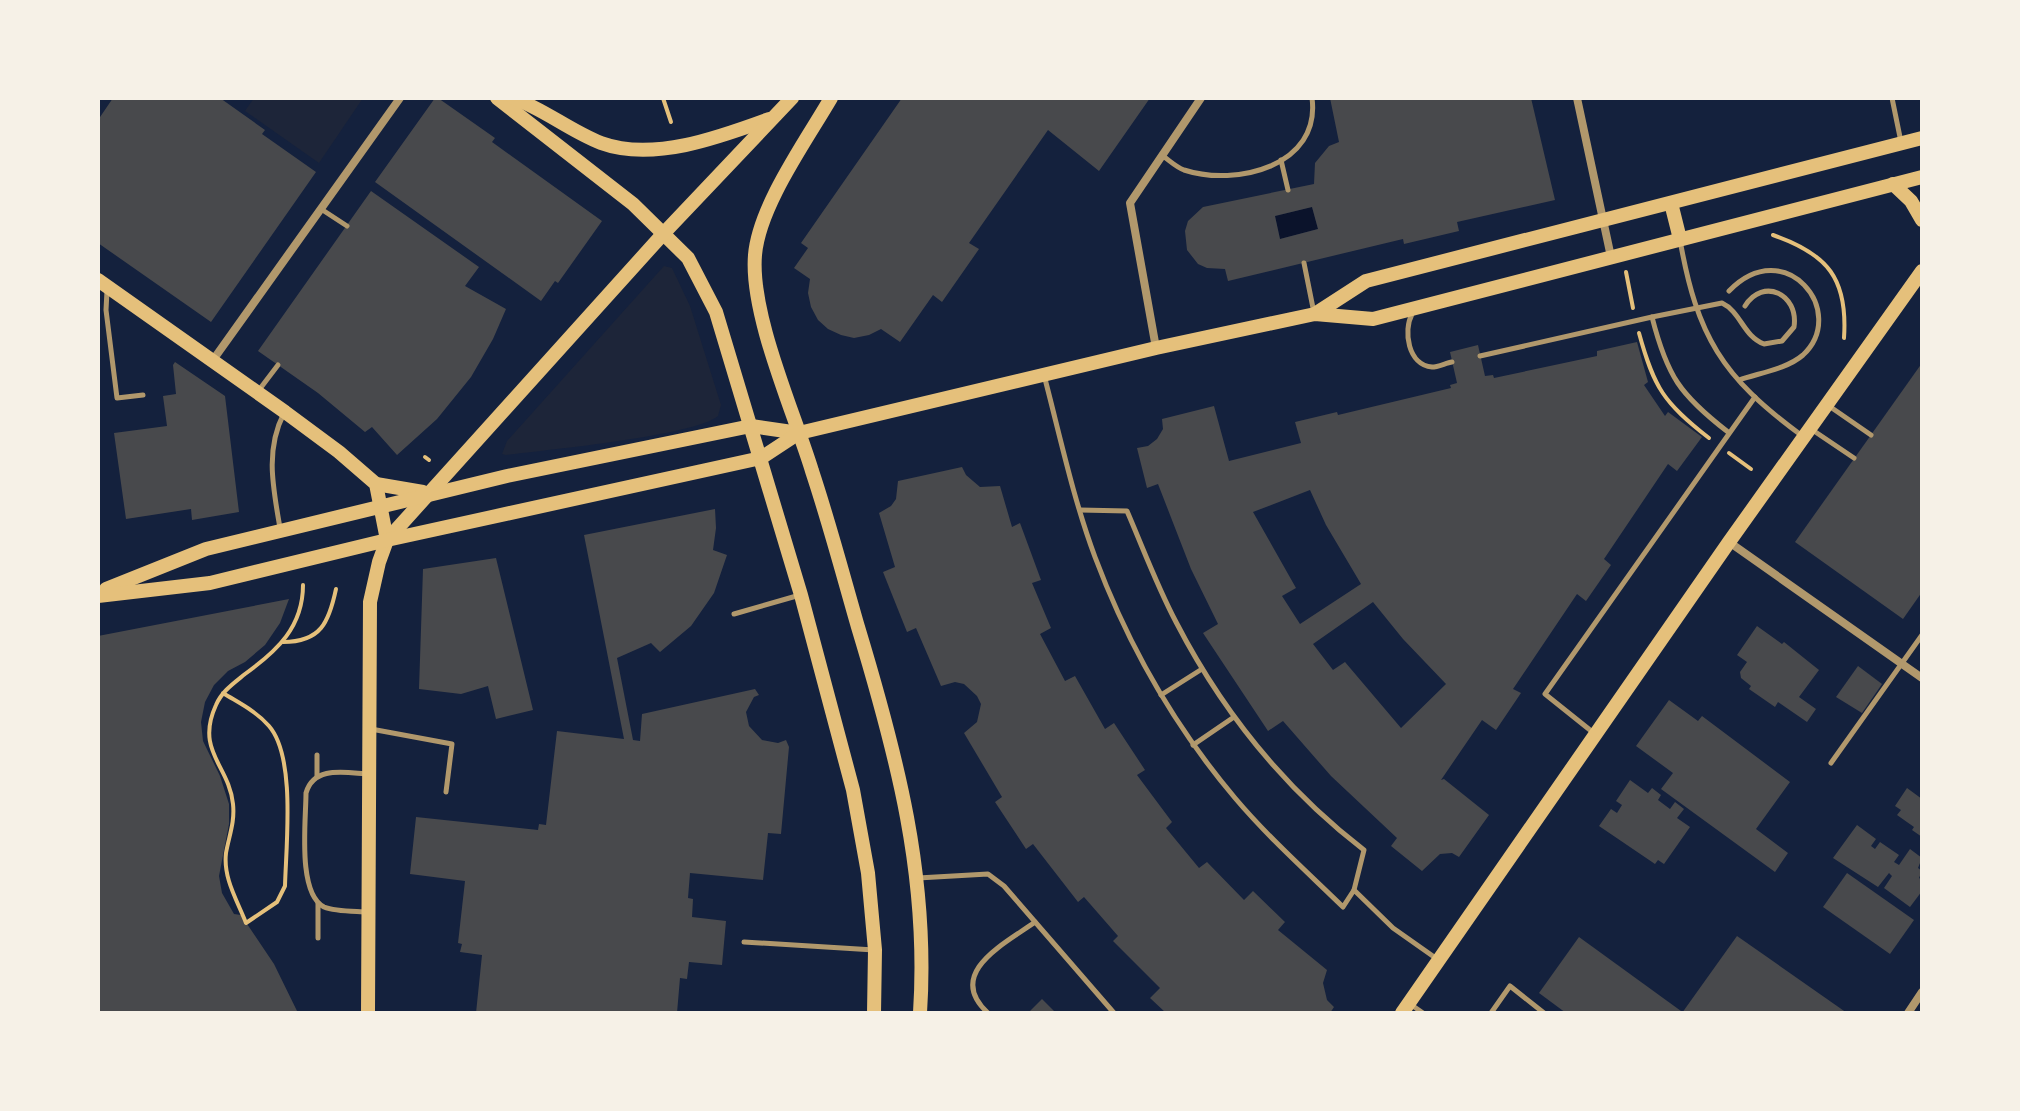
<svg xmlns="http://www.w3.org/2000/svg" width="2020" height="1111" viewBox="0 0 2020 1111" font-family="'Archivo Narrow',sans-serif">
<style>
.green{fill:#1d2539}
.water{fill:#0b132b}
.building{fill:#48494c;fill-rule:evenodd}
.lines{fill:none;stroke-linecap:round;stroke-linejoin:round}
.path{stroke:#e5c07b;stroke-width:4}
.service{stroke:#b1986c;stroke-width:5}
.minor{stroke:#b1986c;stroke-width:8}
.secondary{stroke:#e5c07b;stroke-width:14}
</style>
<rect width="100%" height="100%" fill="#14213d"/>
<g class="green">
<path d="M254,98h109l-44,65 -74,-52z"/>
<path d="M664,266l8,2 18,38 31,99 -3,11c-24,20 -173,34 -212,39l-4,-1 5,-13z"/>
</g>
<path class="water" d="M1312,207l6,22 -38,10 -5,-23z"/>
<g class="building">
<path d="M113,98h107l45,32 -3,4 54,38 -105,150 -113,-79v-123z"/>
<path d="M435,98h3l57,40 -3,4 110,79 -44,62 -3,-2 -14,20 -166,-119z"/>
<path d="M902,98h248l-51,73 -51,-41 -79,113 10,6 -37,53 -9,-7 -33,47 -19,-13 -12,6 -15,3 -13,-3 -13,-6 -10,-9 -7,-13 -3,-14 2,-14 -16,-11 14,-20 -7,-5z"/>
<path d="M1330,98h201l24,102 -98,22 2,9 -55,13 -1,-5 -175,42 -3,-12 -18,-1 -9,-4 -11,-14 -2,-19 3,-10 15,-14 111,-23 1,-21 14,-17 10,-4zM1312,207l6,22 -38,10 -5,-23z"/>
<path d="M371,191l108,76 -14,19 41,23 -13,30 -22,38 -34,42 -40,36 -25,-28 -7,5 -47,-39 -60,-42z"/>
<path d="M1637,342l11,40 -4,3 21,31 3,-4 34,25 -25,34 -9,-7 -64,95 7,6 -25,36 -9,-7 -64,95 8,4 -25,37 -14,-10 -41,60 3,-1 45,36 -30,42 -7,-4 -12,1 -18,17 -31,-25 6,-8 -66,-62 -48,-55 -15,10 -65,-98 15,-9 -27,-55 -33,-85 -11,4 -10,-40 11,-2 9,-7 6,-10 -1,-10 52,-13 15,55 72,-18 -6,-21 42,-10 1,3 113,-27 -1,-3 7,-2 -7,-31 28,-7 7,31 8,-1 1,3 103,-22v-5zM1310,490l16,35 35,59 -61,40 -18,-28 14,-8 -43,-76zM1373,602l30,37 43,45 -45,44 -56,-66 -12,8 -20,-26z"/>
<path d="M175,362l50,34 14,116 -47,8 -1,-11 -65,10 -12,-86 53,-7 -4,-30 13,-2 -3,-29z"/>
<path d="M1922,363v229l-19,27 -108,-77z"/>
<path d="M962,467l4,8 14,12 20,-1 12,41 8,-4 21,57 -9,3 19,45 -11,6 25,47 10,-5 30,53 9,-6 31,47 -8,5 35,47 -6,6 33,40 8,-6 37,38 9,-9 32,31 -7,8 49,40 -4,13 4,17 7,7 -4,6h-164l-16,-15 10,-10 -47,-47 5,-5 -34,-39 -6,5 -45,-58 -7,5 -31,-47 7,-5 -38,-64 13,-11 4,-18 -4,-8 -13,-12 -9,-2 -14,4 -25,-58 -9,4 -24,-60 12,-5 -16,-54 12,-7 5,-7 2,-18z"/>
<path d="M715,509l1,19 -3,22 14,5 -13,38 -23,33 -31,26 -9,-9 -34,15 16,82 7,1 2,-27 113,-25 4,6 -5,2 -8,15 3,14 13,14 16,3 8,-3 3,7 -8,87 -13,-1 -5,47 -73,-7 -2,25 5,1 -1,18 34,4 -4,44 -33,-3 -2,17 -7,-1 -3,35h-201l6,-58 -22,-3 2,-8 -4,-1 7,-62 -55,-7 6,-57 122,13 1,-6 7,1 11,-94 67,8 -40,-204z"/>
<path d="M496,558l37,152 -37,9 -8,-33 -27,8 -42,-5 4,-120z"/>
<path d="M289,599l-9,24 -15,22 -20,17 -17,9 -14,14 -9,17 -4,20 2,19 17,35 9,28v20l-10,52 3,17 12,21 7,1 33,49 24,49h-200v-377z"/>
<path d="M1757,626l25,18 2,-2 35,28 -20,27 17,12 -9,13 -29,-20 -3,5 -26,-18 2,-3 -10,-8 -1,-6 7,-10 -10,-7z"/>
<path d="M1858,666l24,18 -20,29 -26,-16z"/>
<path d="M1669,700l29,21 4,-5 88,66 -34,47 32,24 -13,19 -114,-83 12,-16 -37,-27z"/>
<path d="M1630,780l18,13 4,-5 9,7 -3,5 12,9 5,-7 9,7 -7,9 13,9 -26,37 -6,-4 -3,4 -56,-38 12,-17 6,4 5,-8 -6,-4z"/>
<path d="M1907,788l15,11v38l-10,-7 2,-3 -17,-12 4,-5 -6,-4z"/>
<path d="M1857,825l19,14 -5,7 4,3 5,-7 19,13 -5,7 5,3 11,-16 12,9 -4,10 4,3 -3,7 3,2v11l-12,16 -26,-19 8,-12 -3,-3 -11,14 -45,-29z"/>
<path d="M1847,873l67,47 -24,34 -67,-47z"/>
<path d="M1737,936l110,77h-165z"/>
<path d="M1579,937l102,74 -2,2h-113l-27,-20z"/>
<path d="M1042,999l14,14h-28z"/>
</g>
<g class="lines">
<g class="path">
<path d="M663,98l8,24"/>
<path d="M1773,235c55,19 75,44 71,103"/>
<path d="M1626,272l7,36"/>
<path d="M1639,333c15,55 25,70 70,105"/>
<path d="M1729,453l22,16"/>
<path d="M425,457l4,3"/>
<path d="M283,642c38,0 46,-20 53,-53"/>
<path d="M223,693c16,10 33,18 46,33 27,31 17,119 16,160l-8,16 -31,21c-9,-23 -23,-45 -20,-70 3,-17 9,-31 7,-49 -4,-39 -38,-53 -17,-99 6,-14 18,-22 29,-31 32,-23 58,-47 58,-89"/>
</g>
<g class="service">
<path d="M1892,98l9,44"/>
<path d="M1163,156c7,5 13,11 21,14 52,17 137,-4 128,-72"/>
<path d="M1281,160l7,30"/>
<path d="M321,209l26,17"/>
<path d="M1680,240c17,96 42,137 121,195"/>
<path d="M1304,263l10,50"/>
<path d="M107,291l-1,19 11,88 26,-3"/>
<path d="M1729,291c56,-58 120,21 74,64 -16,14 -44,18 -64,25"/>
<path d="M1412,314c-9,17 -4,51 20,53 6,0 14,-4 20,-5"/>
<path d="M1480,356l172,-39"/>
<path d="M1044,375c16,61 29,123 51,182 33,88 80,170 140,241 33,39 71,73 108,109l11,-17 39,38 44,31"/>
<path d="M259,390l19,-25"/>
<path d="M1829,406l42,29"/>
<path d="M1811,429l43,29"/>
<path d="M1728,432c-48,-37 -61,-56 -76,-115l70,-14c19,9 21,33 42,41l18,-3 12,-14c5,-33 -31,-50 -49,-21"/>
<path d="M1080,510l47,1c16,37 30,75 49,111 46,89 109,167 188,228l-10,40"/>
<path d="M280,528c-7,-41 -15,-78 4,-115"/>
<path d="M734,614l66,-19"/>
<path d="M1161,695l41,-26"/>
<path d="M371,729l81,15 -6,48"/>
<path d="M1595,734l-50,-40 210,-297"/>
<path d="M1193,745l41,-28"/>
<path d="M317,755v21"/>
<path d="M1831,763l91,-128"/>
<path d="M918,878l70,-4 16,12 110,127"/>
<path d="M368,912c-13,-1 -32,0 -44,-5 -27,-14 -18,-87 -18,-114 8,-28 40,-20 63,-19"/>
<path d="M318,938v-35"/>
<path d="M744,942l130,8"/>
<path d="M1410,1004l13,9"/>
<path d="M988,1013c-44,-40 18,-70 47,-91"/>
<path d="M1491,1013l19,-27 34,27"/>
</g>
<g class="minor">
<path d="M1577,98l34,159"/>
<path d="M1156,348l-26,-145 71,-105"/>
<path d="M213,360l187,-262"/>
<path d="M1729,542l193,136"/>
<path d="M1908,1013l14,-21"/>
</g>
<g class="secondary">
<path d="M497,98l136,106 55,54 28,54 85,283 52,195 15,83 7,77 -1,63"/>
<path d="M513,98c31,11 57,33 88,45 52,19 119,-6 168,-24"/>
<path d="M831,98c-25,43 -72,108 -76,157 -5,60 39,157 57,216 17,51 31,104 46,156 39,129 71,250 62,386"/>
<path d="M1893,184l18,17 11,19"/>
<path d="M1671,203l9,36"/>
<path d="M98,280l187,132 54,40 37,32 11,56 -8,22 -9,40 -2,411"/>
<path d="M1315,314l51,-33 556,-143"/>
<path d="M376,484l47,8"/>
<path d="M387,540l276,-306 129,-136"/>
<path d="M106,589l100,-40 301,-73 244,-50 48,7"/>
<path d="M98,596l112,-13 177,-43 374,-82 38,-25 357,-85 159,-34 58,5 549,-142"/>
<path d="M1402,1013l327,-471 193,-271"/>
</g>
</g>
<rect width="2020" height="1111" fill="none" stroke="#f6f1e7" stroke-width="200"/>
</svg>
